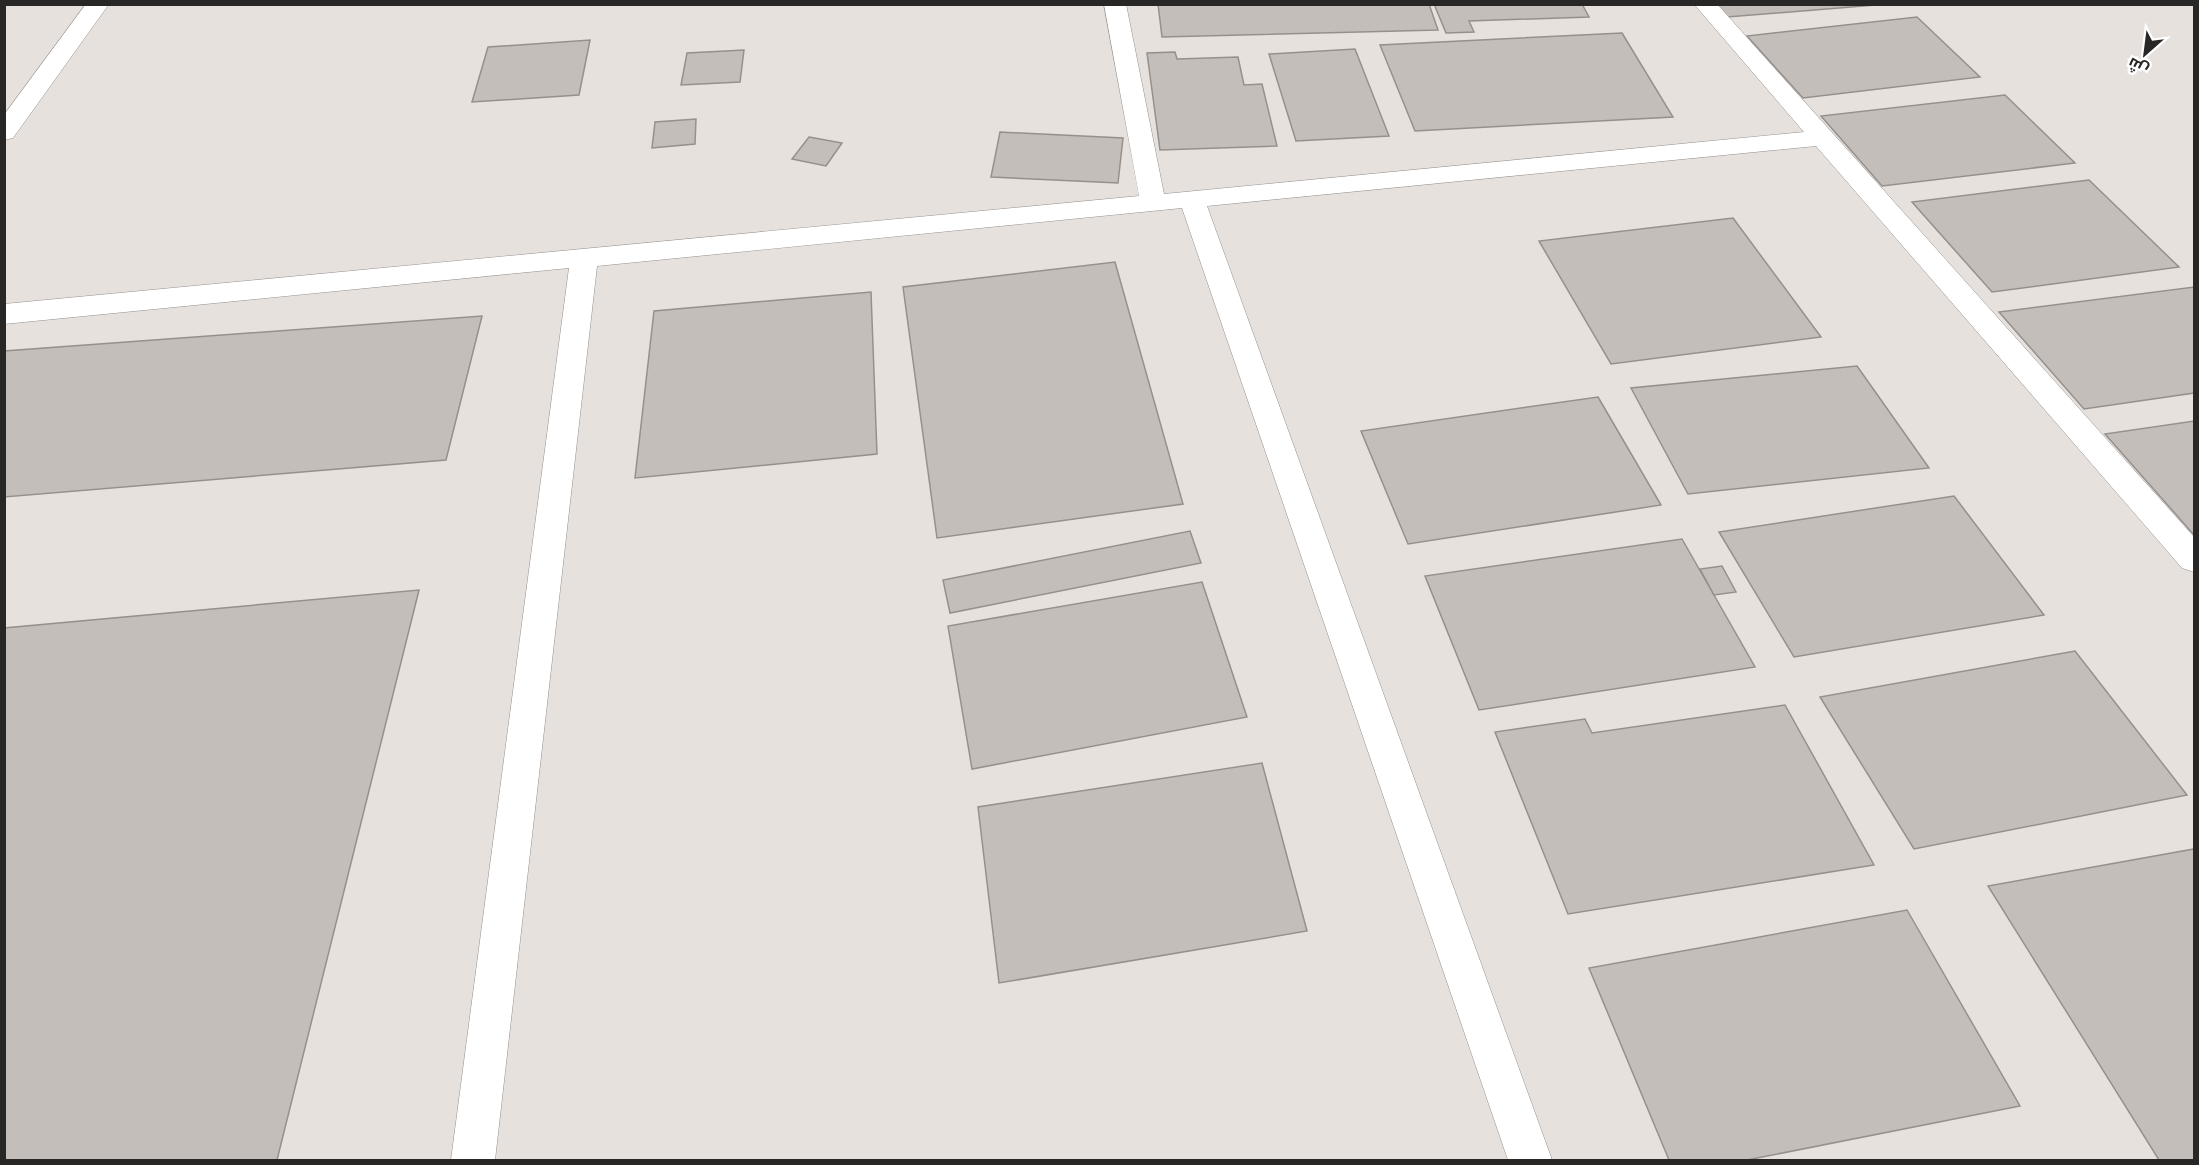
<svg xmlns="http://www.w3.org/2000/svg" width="2199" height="1165" viewBox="0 0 2199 1165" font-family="'Nunito Sans',Cairo,sans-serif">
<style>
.building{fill:#c4bebb;stroke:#96908d;stroke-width:1.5}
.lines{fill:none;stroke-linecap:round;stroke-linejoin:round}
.minor-casing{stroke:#95908d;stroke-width:1}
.minor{fill:#fff;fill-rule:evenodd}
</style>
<rect width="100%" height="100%" fill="#e7e1de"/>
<g class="building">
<path d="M1158,4h271l9,26 -276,7z"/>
<path d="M1434,4h148l7,13 -120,4 5,11 -28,1z"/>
<path d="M1716,4h172l-161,13z"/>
<path d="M1917,17l63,60 -177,21 -56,-62z"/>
<path d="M1622,33l51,84 -258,14 -35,-86z"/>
<path d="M590,40l-11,55 -107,7 16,-55z"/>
<path d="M1355,49l34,87 -93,5 -27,-87z"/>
<path d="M744,50l-4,32 -59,3 6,-32z"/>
<path d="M1175,52l2,7 61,-2 6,28 18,-1 15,62 -117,4 -13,-97z"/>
<path d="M2005,95l70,68 -193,23 -61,-70z"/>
<path d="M696,119l-1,25 -43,4 3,-26z"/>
<path d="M1000,132l123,6 -5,45 -127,-6z"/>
<path d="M809,137l33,6 -16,23 -34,-7z"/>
<path d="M2089,180l90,87 -187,25 -80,-90z"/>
<path d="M1733,218l88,119 -210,27 -72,-123z"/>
<path d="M1115,262l68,242 -246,34 -34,-251z"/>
<path d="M2194,287v106l-110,16 -85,-97z"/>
<path d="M871,292l6,162 -242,24 19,-167z"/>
<path d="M482,316l-36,144 -442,37v-146z"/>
<path d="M1857,366l72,102 -241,26 -57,-106z"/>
<path d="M1598,397l63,108 -253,39 -47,-113z"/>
<path d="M2194,421v114l-89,-101z"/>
<path d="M1954,496l90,119 -250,42 -75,-125z"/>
<path d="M1190,531l11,32 -251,50 -7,-33z"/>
<path d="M1682,539l73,128 -276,43 -54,-134z"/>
<path d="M1722,566l14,26 -22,3 -14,-26z"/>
<path d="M1202,582l45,135 -275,52 -24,-143z"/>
<path d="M419,590l-142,570h-273v-532z"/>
<path d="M2075,651l112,144 -273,54 -94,-152z"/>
<path d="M1785,705l89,160 -306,49 -73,-182 90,-13 7,14z"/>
<path d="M1262,763l45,168 -308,52 -21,-176z"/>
<path d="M2194,849v311h-35l-171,-274z"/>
<path d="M1907,910l113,196 -273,54h-78l-80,-192z"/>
</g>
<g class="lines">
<defs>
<g id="minor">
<path d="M86,4h23l-96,134 -9,2v-25z"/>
<path d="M1104,4h22l38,190 640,-62 -110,-128h23l477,533v35l-12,-4 -366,-422 -609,60 345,954h-44l-326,-952 -585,58 -102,894h-44l118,-892 -565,56v-20l1135,-108z"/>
</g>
</defs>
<use href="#minor" class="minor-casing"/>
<use href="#minor" class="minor"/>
</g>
<rect width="2199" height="1165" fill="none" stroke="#292726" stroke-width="12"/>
<g transform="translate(2145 54) rotate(208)" stroke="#ffffff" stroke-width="4.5" paint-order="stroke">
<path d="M0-4.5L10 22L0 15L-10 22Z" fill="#292726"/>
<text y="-9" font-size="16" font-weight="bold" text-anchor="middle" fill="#292726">ش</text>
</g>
</svg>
